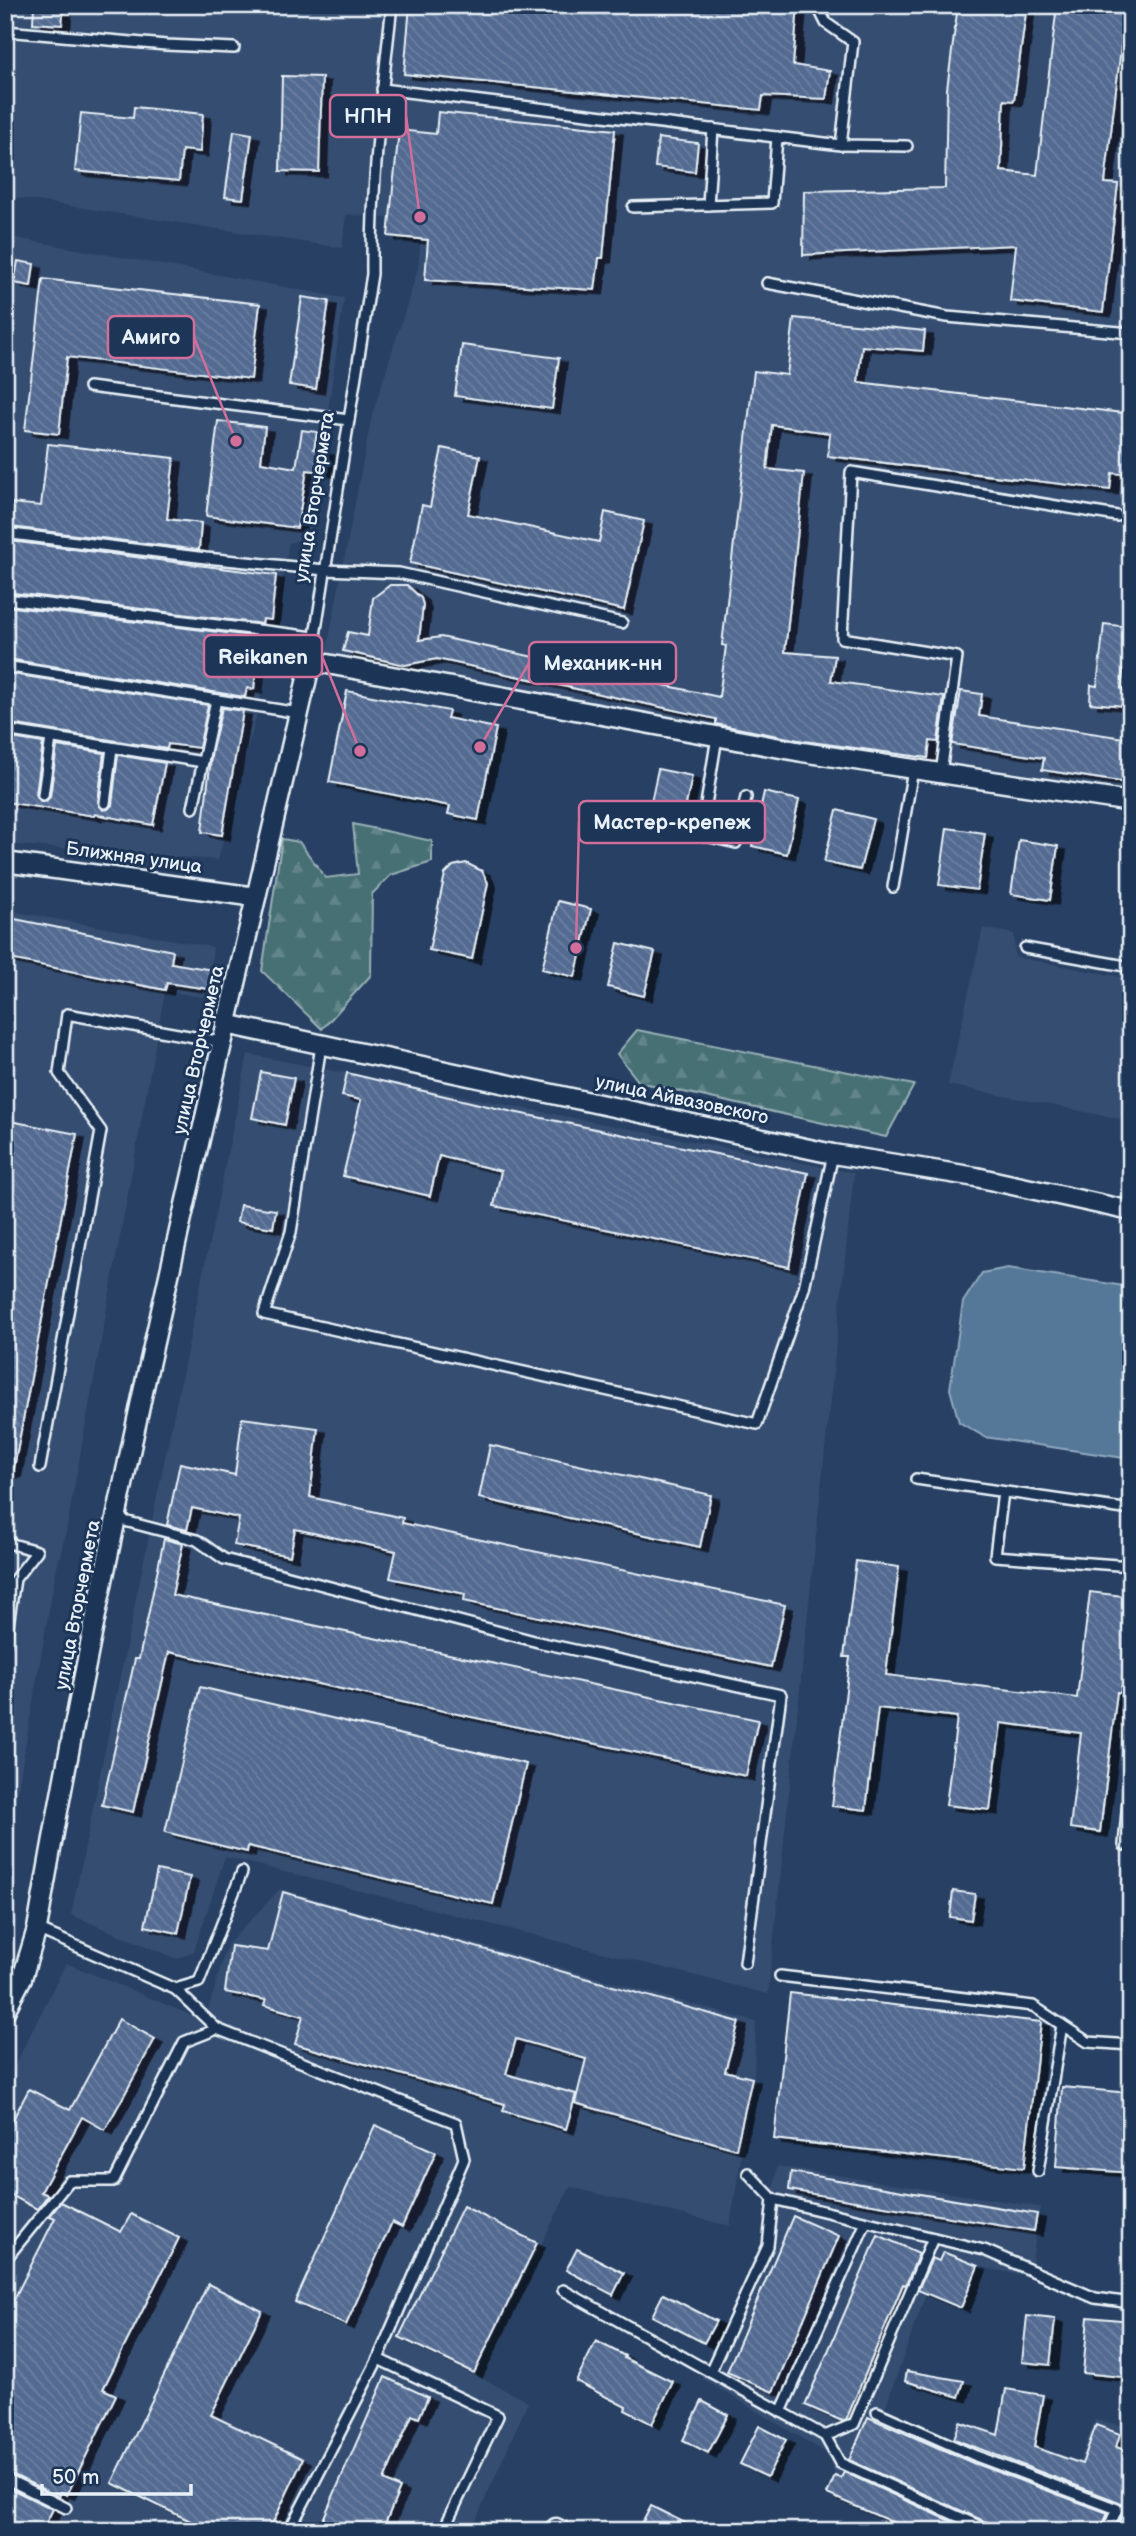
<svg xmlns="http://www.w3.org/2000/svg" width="1136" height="2536" viewBox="0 0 1136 2536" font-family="'Balsamiq Sans',sans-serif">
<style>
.built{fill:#354d71}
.forest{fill:url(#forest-firs);stroke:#98b0b6;stroke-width:2}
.water{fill:#557898;stroke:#90a8be;stroke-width:2}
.building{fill:url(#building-back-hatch);stroke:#e8f1f8;stroke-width:2;filter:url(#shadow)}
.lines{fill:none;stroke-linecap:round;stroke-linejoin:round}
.lane-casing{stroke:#e8f1f8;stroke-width:14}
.street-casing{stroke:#e8f1f8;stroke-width:23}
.lane{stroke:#1d3557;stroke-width:9}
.street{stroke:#1d3557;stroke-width:18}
.labels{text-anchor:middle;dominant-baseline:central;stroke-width:6;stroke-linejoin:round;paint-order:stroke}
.street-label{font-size:19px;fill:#e8f1f8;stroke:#1d3557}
.leader{fill:none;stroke:#d16f9a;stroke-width:2.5}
.callout-dot{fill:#d16f9a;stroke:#1d3557;stroke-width:2.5}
.callout{fill:#1d3557;stroke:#d16f9a;stroke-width:2.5}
.callout-label{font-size:21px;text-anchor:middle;font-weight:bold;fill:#e8f1f8}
</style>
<defs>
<pattern id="forest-firs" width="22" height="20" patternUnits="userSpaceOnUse" patternTransform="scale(1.75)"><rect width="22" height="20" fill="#477075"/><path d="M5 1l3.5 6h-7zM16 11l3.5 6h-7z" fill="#628589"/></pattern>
<pattern id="building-back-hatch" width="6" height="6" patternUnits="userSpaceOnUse" patternTransform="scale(1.75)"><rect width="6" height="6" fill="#536a91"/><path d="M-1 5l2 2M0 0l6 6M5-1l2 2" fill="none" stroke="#6c80a1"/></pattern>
<filter id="shadow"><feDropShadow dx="8" dy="4.5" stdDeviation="0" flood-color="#0009"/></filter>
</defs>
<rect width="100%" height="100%" fill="#284063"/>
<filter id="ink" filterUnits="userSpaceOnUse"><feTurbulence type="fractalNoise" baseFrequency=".0143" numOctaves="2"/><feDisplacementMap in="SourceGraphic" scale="14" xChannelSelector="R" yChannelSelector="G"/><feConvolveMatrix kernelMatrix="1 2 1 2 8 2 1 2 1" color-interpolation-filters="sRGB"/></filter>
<g filter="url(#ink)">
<g class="built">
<path d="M5,5h1126v785l-424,-60 -381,-76 46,-239 46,-146 4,-47 -76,-8 -4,34 -337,-52z"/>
<path d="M5,236l339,62 -34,239 -21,6 -30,163 -41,154 -213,-16z"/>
<path d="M5,910l208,37 -6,51 -42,-7 -99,541 -11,43 -50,288z"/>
<path d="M983,928l31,6 1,23 116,22v142l-183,-36z"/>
<path d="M248,1054l606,119 -86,821 -543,-137 -31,94 -17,8 -106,-44z"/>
<path d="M280,1889l476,133 -2,55 -24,149 -160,-39 -94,188 52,27 -57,129h-466v-446l61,-122 139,58 22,-76z"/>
<path d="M777,2166l263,41 -10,69 -52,-9 -17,41 -35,-14 -42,117 67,29 7,-21 122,42 15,-41 36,7v104h-218l-86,-37 8,-18 -7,-22 -125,-75 62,-137z"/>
</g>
<g class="forest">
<path d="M353,824l79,17v21l-41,13 -19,19 -1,81 -49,54 -60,-58 20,-132 17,3 27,36 32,-4z"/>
<path d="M637,1030l277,55 -28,52 -247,-55 -22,-28z"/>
</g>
<path class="water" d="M1008,1268l123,19v172l-146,-22 -26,-15 -9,-33 13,-87 19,-29z"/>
<g class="building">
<path d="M34,5h30l-2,20 -29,-2z"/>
<path d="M410,5h388l-5,60 37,6 -4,28 -63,-3 -2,14 -357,-36z"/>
<path d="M958,5h69l-13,96 -10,-1 -3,71 36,4 20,-170h69l-21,178 13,1 -15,128 -93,-11 6,-56 -213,10 1,-64 141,-3 2,-99z"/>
<path d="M282,76l40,1 -3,95 -39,-1z"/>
<path d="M134,107l69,7 -3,38 -18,-2 -3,31 -104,-10 6,-58 52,5z"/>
<path d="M438,112l177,18 -12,128h-4l-4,32 -170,-10 3,-40 -40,-4 11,-106 37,4z"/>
<path d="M234,131l18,3 -9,65 -18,-2z"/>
<path d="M658,138l40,5 -3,29 -40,-5z"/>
<path d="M18,261l16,3 -3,22 -17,-3z"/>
<path d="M43,279l217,25 -9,75 -184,-22 -8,77 -34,-4z"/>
<path d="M302,297l27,4 -13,88 -27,-4z"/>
<path d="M794,318l131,13 -2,20 -61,-5 -4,36 273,32v61l-19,-2 -2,17 -282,-34 2,-23 -58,-8 -5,44 37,4 -19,179 50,4 -4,25 113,16 -6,45 -8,-1 -2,17 -124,-17 -88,-17v-5l-279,-60 -32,6 -62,-14 5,-19 20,4 5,-38 17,-13h17l14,13 2,7 -4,35 22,-3 278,60 7,-51 -4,-1 32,-274 33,4z"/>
<path d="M462,345l97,13 -7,51 -97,-13z"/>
<path d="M218,421l47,6 -4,35 35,6 6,-38 15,2 -3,17 12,2 -2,21 -17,-2 -10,58 -91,-12z"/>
<path d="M48,444l126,14 -7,61 34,4 -2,27 -188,-23 1,-24 29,3z"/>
<path d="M442,448l38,8 -12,58 131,28 6,-30 39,9 -20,89 -214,-47 12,-58 8,2z"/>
<path d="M10,541l266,34 -5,45 -8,-1 -1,5 -256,-32z"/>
<path d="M5,606l255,31 -6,52 -7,-1 -2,9 -237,-38 -3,-1z"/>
<path d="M1104,624l25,3 -8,61h6l-2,18 -35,-3 1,-18 6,1z"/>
<path d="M6,673l202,32 -9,43 -31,-4 -1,5 -162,-26z"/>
<path d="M347,691l102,20 -2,7 49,10 -18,92 -30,-6 2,-8 -121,-24z"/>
<path d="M961,691l21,3 -3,22 152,23 -4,44 -85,-13 2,-12 -92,-14z"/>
<path d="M222,708l21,3 -21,124 -20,-3 10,-82z"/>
<path d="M5,737l38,6 -7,51 5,8 5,-1 4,-4 7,-51 47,7 -6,49 5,8 5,-1 4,-4 6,-50 47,8 -12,62 -58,-11 -1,2 -89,-14z"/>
<path d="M658,769l34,7 -11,53 -34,-8z"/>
<path d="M764,792l35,8 -12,54 -35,-8z"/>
<path d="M837,810l36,9 -13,51 -36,-8z"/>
<path d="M947,828l38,5 -8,57 -38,-5z"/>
<path d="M1019,840l39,6 -8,54 -39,-6z"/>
<path d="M466,863l16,8 6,12 -16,76 -43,-9 16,-76 8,-8z"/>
<path d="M558,901l33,8 -16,68 -33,-8z"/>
<path d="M5,917l168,34 -2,12 48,8 -3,19 -49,-7 -2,7 -160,-32z"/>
<path d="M618,943l37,9 -11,44 -36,-9z"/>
<path d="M261,1072l33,6 -9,47 -33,-7z"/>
<path d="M347,1073l166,39 295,61 -19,94 -295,-61 7,-35 -62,-15 -9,40 -87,-20 18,-76 -19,-4z"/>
<path d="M5,1120l72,14 -64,339h-8z"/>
<path d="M240,1205l36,5 -3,18 -36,-6z"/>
<path d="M242,1418l76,10 -8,69 93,21 -1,5 383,82 -14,62 -307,-66 1,-7 -75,-16 6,-27 -101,-22 -5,27 -56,-11 5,-27 -47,-10 -5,22 -20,-5 13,-62 55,12z"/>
<path d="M490,1445l221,50 -11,52 -221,-49z"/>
<path d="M164,1539l19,5 -11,51 586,125 -12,56 -577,-124 -36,160 -31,-7 33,-146h4z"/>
<path d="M856,1561l43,6 -13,108 191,23 13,-106 41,5v18l-10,78 -4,-1 -17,140 -30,-4 11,-95 -80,-10 -11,87 -44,-5 11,-88 -79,-9 -12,102 -34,-4 18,-149h-6z"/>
<path d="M200,1687l326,77 -33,140 -245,-58 -1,6 -82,-20z"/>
<path d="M157,1870l33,7 -12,56 -33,-7z"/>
<path d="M953,1891l22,3 -4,26 -21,-3z"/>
<path d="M283,1892l456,130 -14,49 27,7 -16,71 -161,-46 11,-44 -70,-20 -10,35 70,20 -10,35 -63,-18 2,-7 -210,-60 8,-28 -39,-11 2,-5 -41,-8 6,-46 37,5z"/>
<path d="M790,1993l251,29 -17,146 -250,-29z"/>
<path d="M119,2019l36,20 -50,91 -23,-13 -41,75 7,3 -11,14 -32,-17v-58l24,-45 41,21z"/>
<path d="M1062,2087l69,6v80l-75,-6z"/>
<path d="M375,2125l61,27 -34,75 -10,-5 -46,103 -51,-23z"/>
<path d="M791,2172l246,42 -3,17 -245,-41z"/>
<path d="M61,2202l60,30 10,-18 48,24 -76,151 13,6 -49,100 -6,-3 -2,5 -54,-26v-154l50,-99 -5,-2z"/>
<path d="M463,2206l74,37 -63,130 -75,-36z"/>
<path d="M793,2216l46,20 -66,156 -46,-20z"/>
<path d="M878,2235l41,18 -13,32 -3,-1 -57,136 -4,1 -37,-16z"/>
<path d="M577,2249l47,24 -11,22 -47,-25z"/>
<path d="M943,2252l35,14 -17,42 -43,-18 14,-32 7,3z"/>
<path d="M208,2284l54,27 -51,104 92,44 -34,72h-58l-99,-48z"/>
<path d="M663,2294l53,27 -12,22 -52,-27z"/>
<path d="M1027,2316l28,3 -5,46 -28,-3z"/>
<path d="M1088,2317l43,4v57l-48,-5z"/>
<path d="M596,2341l29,15 -1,2 49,24 -21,42 -27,-14 1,-3 -50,-26z"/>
<path d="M907,2371l57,10 -5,16 -54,-16z"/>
<path d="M385,2377l43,20 -9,21 -7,-3 -28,65 16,8 -18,43h-64z"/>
<path d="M1006,2389l37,6 -9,52 48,17 14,-39 24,9 -4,13 15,5v79h-16l9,-20 -1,-6 -4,-3 -165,-63 6,-17 38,13z"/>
<path d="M702,2401l26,14 -20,38 -25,-13z"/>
<path d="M868,2417l105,46 135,50 -8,18h-103l-4,-6 -144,-65z"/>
<path d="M759,2426l27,14 -19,37 -27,-13z"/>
<path d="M844,2472l128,59h-59l-86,-37 8,-18 6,2z"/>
<path d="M5,2486l48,23 -11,22h-37z"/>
<path d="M651,2506l50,25h-63z"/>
</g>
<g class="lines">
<defs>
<g id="lane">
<path d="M817,5l9,18 27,19 -12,103"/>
<path d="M5,31l161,14 68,3"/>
<path d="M382,89l459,56 66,1"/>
<path d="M708,205l5,-76"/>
<path d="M633,207l139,-4 5,-66"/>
<path d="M767,283l180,34 184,16"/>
<path d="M5,297v14"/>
<path d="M89,387l260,33"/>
<path d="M12,534l194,24 119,12 74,3 223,50"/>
<path d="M6,599l308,38"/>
<path d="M311,661l61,-387c-1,-90 10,-180 20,-269"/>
<path d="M5,666l294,47"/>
<path d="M5,730l198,32"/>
<path d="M717,737l-16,98 35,8 10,-46"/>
<path d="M941,773l16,-116 -115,-19 9,-166 266,44"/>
<path d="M43,795l8,-57"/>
<path d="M105,803l7,-55"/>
<path d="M193,808l23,-108"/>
<path d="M893,887l20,-118"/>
<path d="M1025,948l106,19"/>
<path d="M321,1046l-30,186 -27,82 493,110 47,-136 29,-134"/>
<path d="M40,1467l61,-336 -42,-58 8,-59 155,28"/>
<path d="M916,1479l215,31"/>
<path d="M1003,1492l-8,64 136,10"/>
<path d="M117,1519l80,21 27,19 314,83 243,53 -36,268"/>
<path d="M5,1542l32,9 -22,28 -10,66"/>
<path d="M1131,1766l-7,79h7"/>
<path d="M37,1929l138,60 24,-7 43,-110"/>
<path d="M780,1976l253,30 55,36 43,3"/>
<path d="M175,1989l42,40 239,94 8,36 -86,200 120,57 -55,115"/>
<path d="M1038,2171l24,-146"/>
<path d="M748,2173l25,26 211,51 111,48 36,5"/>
<path d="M5,2260l64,-79h45l70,-139 33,-13"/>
<path d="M563,2290l262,146 15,27 150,68"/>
<path d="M710,2372l58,-126 5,-47"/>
<path d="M781,2412l85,-190"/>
<path d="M877,2412l99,44 141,53 -10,22"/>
<path d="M825,2436l29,-12 79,-186"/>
<path d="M5,2478l61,30"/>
<path d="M289,2531l89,-172"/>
</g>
<g id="street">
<path d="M5,862l251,35"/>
<path d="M226,1024l607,130 143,23 155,34"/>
<path d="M5,2011l17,-33 15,-49c73,-427 177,-847 274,-1268l491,91 329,50"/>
<path d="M556,2528l6,3"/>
</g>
</defs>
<use href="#lane" class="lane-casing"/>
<use href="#street" class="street-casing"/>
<use href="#lane" class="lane"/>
<use href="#street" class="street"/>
</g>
</g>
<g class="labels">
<g class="street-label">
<text transform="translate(315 497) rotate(-81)">улица Вторчермета</text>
<text transform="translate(134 858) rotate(8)">Ближняя улица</text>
<text transform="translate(199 1050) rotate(-77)">улица Вторчермета</text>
<text transform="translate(682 1100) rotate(12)">улица Айвазовского</text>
<text transform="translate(78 1605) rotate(-79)">улица Вторчермета</text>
</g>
</g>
<path class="leader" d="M420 217L406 116M236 441L194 337M360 751L322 656M480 747L529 663M576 948L579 822"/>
<g class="callout-dot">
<circle cx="420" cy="217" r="7"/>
<circle cx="236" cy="441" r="7"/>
<circle cx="360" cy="751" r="7"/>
<circle cx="480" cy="747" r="7"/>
<circle cx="576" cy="948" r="7"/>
</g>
<g class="callout">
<rect x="330" y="95" width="76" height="42" rx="7"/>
<rect x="108" y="316" width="86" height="42" rx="7"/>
<rect x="204" y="635" width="118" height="42" rx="7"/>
<rect x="529" y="642" width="147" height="42" rx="7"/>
<rect x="579" y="801" width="186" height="42" rx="7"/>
</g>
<g class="callout-label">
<text x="368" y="123">НПН</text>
<text x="151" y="344">Амиго</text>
<text x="263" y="664">Reikanen</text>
<text x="603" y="670">Механик-нн</text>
<text x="672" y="829">Мастер-крепеж</text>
</g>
<rect width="1136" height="2536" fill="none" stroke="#1d3557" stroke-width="28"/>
<rect x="14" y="14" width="1108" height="2508" fill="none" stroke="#e8f1f8" stroke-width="2.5" filter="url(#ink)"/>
<path d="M42 2484v10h149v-10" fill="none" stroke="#e8f1f8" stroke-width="3.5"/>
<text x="52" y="2484" font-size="21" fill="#e8f1f8" stroke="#1d3557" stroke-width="5" paint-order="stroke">50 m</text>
</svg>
